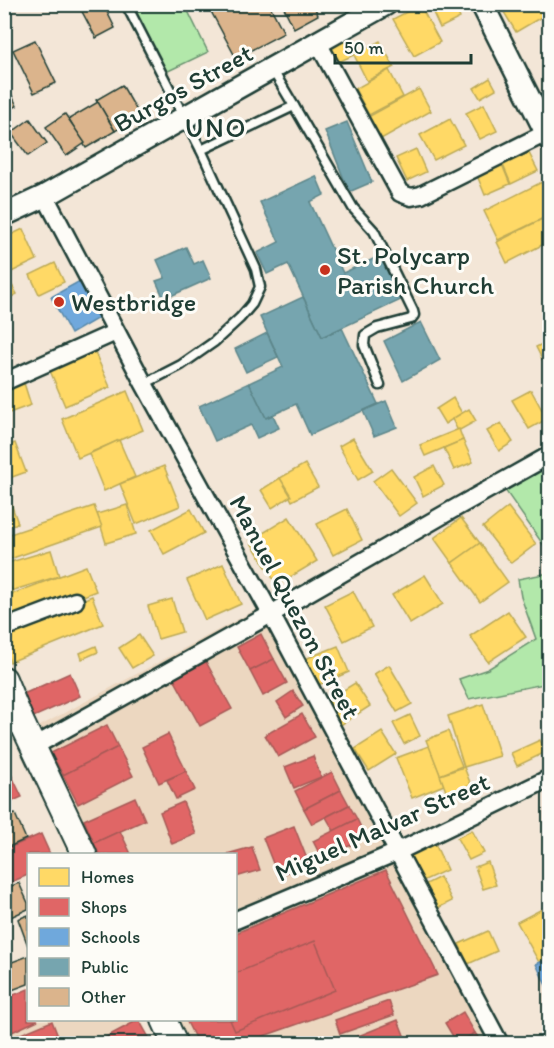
<svg xmlns="http://www.w3.org/2000/svg" width="554" height="1048" viewBox="0 0 554 1048" font-family="Itim,sans-serif">
<style>
.built{fill:#ecd7c0}
.green{fill:#b2e8aa;stroke:#68926f;stroke-width:1.5}
.homes{fill:#ffd966;stroke:#bcaa57;stroke-width:1.5}
.shops{fill:#e06666;stroke:#a65a57;stroke-width:1.5}
.schools{fill:#6fa8dc;stroke:#5788aa;stroke-width:1.5}
.public{fill:#76a5af;stroke:#5c868a;stroke-width:1.5}
.building{fill:#dbb48c;stroke:#1f3d34;stroke-width:1.5}
.lines{fill:none;stroke-linecap:round;stroke-linejoin:round}
.service-casing{stroke:#1f3d34;stroke-width:13}
.minor-casing{stroke:#1f3d34;stroke-width:21}
.tertiary-casing{stroke:#1f3d34;stroke-width:26}
.secondary-casing{stroke:#1f3d34;stroke-width:28}
.service{stroke:#fdfcf7;stroke-width:8}
.minor{stroke:#fdfcf7;stroke-width:16}
.tertiary{stroke:#fdfcf7;stroke-width:21}
.secondary{stroke:#fdfcf7;stroke-width:24}
.poi-dot{fill:#c8321e;stroke:#fdfcf7;stroke-width:2}
.labels{text-anchor:middle;dominant-baseline:central;stroke-width:6;stroke-linejoin:round;paint-order:stroke}
.street-label{font-size:26px;fill:#1f3d34;stroke:#fdfcf7}
.poi-label{font-size:26px;fill:#1f3d34;stroke:#fdfcf7;text-anchor:start}
.quarter-label{font-size:28px;letter-spacing:1.5px;fill:#1f3d34;stroke:#fdfcf7}
</style>
<rect width="100%" height="100%" fill="#f3e6d7"/>
<filter id="ink" filterUnits="userSpaceOnUse"><feTurbulence type="fractalNoise" baseFrequency=".0167" numOctaves="2"/><feDisplacementMap in="SourceGraphic" scale="12" xChannelSelector="R" yChannelSelector="G"/><feConvolveMatrix kernelMatrix="1 2 1 2 8 2 1 2 1" color-interpolation-filters="sRGB"/></filter>
<g filter="url(#ink)">
<g class="built">
<path d="M257,609l128,228 113,206h-327l-12,-23h77v-166h-154l-55,-121z"/>
<path d="M28,993v27h113l12,23h-148l-1,-38z"/>
</g>
<g class="green">
<path d="M128,5h57l23,47 -46,22z"/>
<path d="M550,463l-1,90 -51,-73z"/>
<path d="M549,573v110l-80,16 -10,-20 29,-10 48,-30 -15,-42 -3,-18z"/>
</g>
<g class="homes">
<path d="M429,4h24l7,14 -20,10z"/>
<path d="M499,4h51v8l-34,20z"/>
<path d="M420,5l20,37 -26,14 -21,-37z"/>
<path d="M343,33l11,22 -20,9 -10,-21z"/>
<path d="M380,41l14,26 -27,14 -13,-26z"/>
<path d="M389,70l14,27 -34,18 -14,-26z"/>
<path d="M490,78l6,11 -16,9 -6,-10z"/>
<path d="M419,89l12,22 -50,28 -13,-22z"/>
<path d="M484,104l13,27 -17,8 -14,-26z"/>
<path d="M450,119l14,26 -30,15 -14,-25z"/>
<path d="M416,149l10,23 -19,9 -11,-23z"/>
<path d="M529,153l9,18 -27,13 -8,-19z"/>
<path d="M501,162l9,22 -25,11 -9,-22z"/>
<path d="M544,181l6,11v23l-52,25 -14,-29z"/>
<path d="M550,215v26l-43,22 -10,-21z"/>
<path d="M23,229l14,31 -32,15 -1,-37z"/>
<path d="M55,263l9,19 -25,12 -9,-19z"/>
<path d="M4,272l13,22 -13,7z"/>
<path d="M550,340v35l-14,-28z"/>
<path d="M93,348l17,39 -45,19 -17,-40z"/>
<path d="M24,383l7,22 -27,10v-25z"/>
<path d="M531,390l16,29 -18,10 -17,-29z"/>
<path d="M127,391l16,39 -65,28 -16,-39z"/>
<path d="M453,398l9,15 -17,11 -9,-15z"/>
<path d="M469,409l7,12 -18,10 -6,-12z"/>
<path d="M501,423l12,19 -14,9 -12,-20z"/>
<path d="M459,429l4,11 -38,16 -5,-11z"/>
<path d="M353,438l20,33 -15,9 -19,-34z"/>
<path d="M119,440l16,37 -31,14 -15,-37z"/>
<path d="M463,440l10,22 -19,8 -10,-22z"/>
<path d="M15,443l11,29 -22,8v-33z"/>
<path d="M305,464l13,23 -26,14 -12,-23z"/>
<path d="M164,466l16,40 -44,18 -16,-40z"/>
<path d="M434,466l10,19 -21,11 -9,-19z"/>
<path d="M391,468l26,35 -18,13 -26,-35z"/>
<path d="M280,478l11,18 -19,12 -11,-18z"/>
<path d="M4,490h2l12,33 -14,5z"/>
<path d="M127,505l9,29 -30,9 -9,-29z"/>
<path d="M94,506l8,21 -95,33 -3,-8v-16z"/>
<path d="M508,507l28,37 -25,19 -28,-36z"/>
<path d="M191,509l13,24 -40,21 -13,-24z"/>
<path d="M347,509l15,31 -29,15 -16,-31z"/>
<path d="M289,517l28,44 -40,24 -27,-44z"/>
<path d="M461,518l19,25 -28,20 -18,-25z"/>
<path d="M480,543l28,39 -28,20 -28,-39z"/>
<path d="M51,550l8,26 -48,15 -7,-21v-6z"/>
<path d="M223,564l18,40 -36,16 -18,-40z"/>
<path d="M86,566l10,25 -90,35 -2,-4v-25z"/>
<path d="M425,575l18,29 -33,20 -18,-29z"/>
<path d="M4,576l10,17 -10,5z"/>
<path d="M353,591l19,36 -28,14 -19,-36z"/>
<path d="M92,596l11,28 -93,38 -6,-14v-17z"/>
<path d="M172,599l10,33 -24,7 -10,-33z"/>
<path d="M508,611l18,26 -38,25 -18,-26z"/>
<path d="M139,635l14,21 -21,12 -13,-20z"/>
<path d="M96,646l2,6 -16,7 -2,-6z"/>
<path d="M338,646l11,26 -38,16 -11,-27z"/>
<path d="M389,665l23,39 -15,8 -23,-38z"/>
<path d="M355,683l15,23 -34,22 -15,-24z"/>
<path d="M483,704l17,52 -36,11 -16,-51z"/>
<path d="M410,715l10,21 -16,8 -11,-21z"/>
<path d="M448,731l14,35 -22,9 -14,-35z"/>
<path d="M382,732l14,22 -27,17 -14,-22z"/>
<path d="M540,740l6,12 -29,14 -6,-13z"/>
<path d="M429,746l15,39 -32,13 -16,-40z"/>
<path d="M464,767l7,18 -24,9 -7,-19z"/>
<path d="M472,830l12,23 -15,7 -12,-22z"/>
<path d="M432,837l15,33 -31,14 -15,-32z"/>
<path d="M488,862l8,23 -13,4 -8,-22z"/>
<path d="M440,877l12,24 -22,11 -12,-24z"/>
<path d="M544,908l6,10v41l-10,5 -23,-42z"/>
<path d="M488,931l9,20 -29,13 -9,-20z"/>
</g>
<g class="shops">
<path d="M261,634l13,25 -24,12 -13,-24z"/>
<path d="M274,659l13,24 -24,13 -13,-25z"/>
<path d="M205,660l27,49 -32,17 -27,-49z"/>
<path d="M70,673l10,23 -51,23 -10,-23z"/>
<path d="M293,691l10,15 -17,11 -9,-15z"/>
<path d="M302,714l13,23 -37,20 -13,-22z"/>
<path d="M107,725l11,22 -55,28 -12,-22z"/>
<path d="M168,734l18,37 -27,12 -17,-36z"/>
<path d="M118,747l15,29 -55,28 -15,-29z"/>
<path d="M313,756l8,21 -27,11 -9,-21z"/>
<path d="M9,770l13,27 -18,8v-33z"/>
<path d="M186,771l9,19 -19,9 -9,-19z"/>
<path d="M332,772l9,18 -37,19 -9,-18z"/>
<path d="M341,790l8,15 -37,19 -8,-15z"/>
<path d="M135,797l10,23 -51,23 -10,-23z"/>
<path d="M183,802l13,32 -24,10 -12,-32z"/>
<path d="M349,805l8,14 -23,12 -8,-14z"/>
<path d="M357,819l9,19 -44,21 -9,-18z"/>
<path d="M294,826l15,38 -31,12 -15,-38z"/>
<path d="M120,831l11,23h-32l-5,-11z"/>
<path d="M41,834l9,20h-22v21l-24,10v-35z"/>
<path d="M252,847l8,23 -24,7v-23h-9z"/>
<path d="M386,870l52,105 -197,69h-43l-12,-24h50v-87z"/>
<path d="M315,941l20,49 -100,41 -5,-11h6v-47z"/>
<path d="M28,989v31h10l-28,13 -6,-13v-21z"/>
<path d="M389,1001l5,14 -54,19 -5,-14z"/>
<path d="M463,1012l12,21 -18,10 -12,-20z"/>
<path d="M138,1020h1l13,23 -59,1z"/>
<path d="M398,1020l8,20 -9,4h-54v-2z"/>
<path d="M52,1021l9,23h-57v-3z"/>
<path d="M475,1033l8,11h-24z"/>
</g>
<g class="schools">
<path d="M80,281l20,36 -29,17 -20,-37z"/>
<path d="M550,958v36l-14,-30z"/>
</g>
<g class="public">
<path d="M347,122l25,60 -23,10 -24,-61z"/>
<path d="M316,176l8,19 -14,7 33,71 39,-18 21,44 -81,38 -34,-73 -21,10 -10,-21 22,-11 -19,-40z"/>
<path d="M186,247l8,17 9,-4 8,18 -47,21 -8,-18 9,-3 -8,-18z"/>
<path d="M303,297l19,40 20,-9 36,76 -68,31 -14,-31 -30,14 -17,-35 34,-16 -23,-50z"/>
<path d="M421,322l19,38 -37,21 -19,-40z"/>
<path d="M267,333l11,24 -32,15 -11,-23z"/>
<path d="M249,383l17,35 7,-3 6,13 -22,10 -6,-13 -36,16 -16,-35z"/>
<path d="M386,401l11,26 -23,9 -11,-25z"/>
</g>
<g class="building">
<path d="M78,4h25l12,24 -19,10z"/>
<path d="M207,4h62l15,29 -48,25z"/>
<path d="M287,4h26l5,11 -24,13 -11,-22z"/>
<path d="M35,40l21,43 -22,10 -21,-43z"/>
<path d="M7,85l10,21 -13,6v-26z"/>
<path d="M122,85l18,31 -25,15 -19,-31z"/>
<path d="M98,102l17,29 -29,17 -17,-29z"/>
<path d="M65,114l20,29 -19,13 -20,-29z"/>
<path d="M30,119l17,24 -19,13 -17,-23z"/>
<path d="M15,814l11,25 -22,10v-31z"/>
<path d="M19,883l9,20v6l-24,11v-31z"/>
<path d="M28,915v31l-10,-27z"/>
<path d="M28,956v28l-24,9v-28z"/>
</g>
<g class="lines">
<defs>
<g id="service">
<path d="M126,4l75,146 55,119 4,18 -8,17 -12,14 -26,24 -33,23 -37,19"/>
<path d="M294,106l59,102 21,23 39,80 1,4 -3,4 -34,9 -12,7 -1,10 16,40"/>
<path d="M201,150l93,-44 -22,-37"/>
<path d="M4,733l15,-8"/>
</g>
<g id="minor">
<path d="M318,43l82,150 11,4 10,-2 129,-64"/>
<path d="M45,196l99,188 127,230 229,430"/>
<path d="M4,382l112,-50"/>
<path d="M4,628l71,-27"/>
<path d="M33,747l238,-133 179,-103 100,-56"/>
<path d="M236,920l161,-68 153,-74"/>
</g>
<g id="tertiary">
<path d="M482,4l68,136"/>
<path d="M4,215l41,-19 341,-192"/>
</g>
<g id="secondary">
<path d="M4,679l18,44 62,131"/>
<path d="M164,1020l11,24"/>
</g>
</defs>
<use href="#service" class="service-casing"/>
<use href="#minor" class="minor-casing"/>
<use href="#tertiary" class="tertiary-casing"/>
<use href="#secondary" class="secondary-casing"/>
<use href="#service" class="service"/>
<use href="#minor" class="minor"/>
<use href="#tertiary" class="tertiary"/>
<use href="#secondary" class="secondary"/>
</g>
</g>
<g class="poi-dot">
<circle cx="325" cy="270" r="6"/>
<circle cx="59" cy="302" r="6"/>
</g>
<g class="labels">
<g class="street-label">
<text transform="translate(183 88) rotate(-29)">Burgos Street</text>
<text transform="translate(295 607) rotate(62)">Manuel Quezon Street</text>
<text transform="translate(382 827) rotate(-24)">Miguel Malvar Street</text>
</g>
<g class="poi-label">
<text x="337" y="255">St. Polycarp<tspan x="337" dy="30">Parish Church</tspan></text>
<text x="71" y="302">Westbridge</text>
</g>
<g class="quarter-label">
<text x="216" y="127">UNO</text>
</g>
</g>
<rect width="554" height="1048" fill="none" stroke="#fdfcf7" stroke-width="24"/>
<rect x="12" y="12" width="530" height="1024" fill="none" stroke="#1f3d34" stroke-width="2" filter="url(#ink)"/>
<rect x="27" y="853" width="210" height="168" fill="#fdfcf7" stroke="#a4b0a9" stroke-width="1.5"/>
<rect x="39" y="868" width="30" height="18" fill="#ffd966" stroke="#a4b0a9" stroke-width="1.5"/>
<text x="81" y="883" font-size="18" fill="#1f3d34">Homes</text>
<rect x="39" y="898" width="30" height="18" fill="#e06666" stroke="#a4b0a9" stroke-width="1.5"/>
<text x="81" y="913" font-size="18" fill="#1f3d34">Shops</text>
<rect x="39" y="928" width="30" height="18" fill="#6fa8dc" stroke="#a4b0a9" stroke-width="1.5"/>
<text x="81" y="943" font-size="18" fill="#1f3d34">Schools</text>
<rect x="39" y="958" width="30" height="18" fill="#76a5af" stroke="#a4b0a9" stroke-width="1.5"/>
<text x="81" y="973" font-size="18" fill="#1f3d34">Public</text>
<rect x="39" y="988" width="30" height="18" fill="#dbb48c" stroke="#a4b0a9" stroke-width="1.5"/>
<text x="81" y="1003" font-size="18" fill="#1f3d34">Other</text>
<path d="M335 54v9h136v-9" fill="none" stroke="#1f3d34" stroke-width="3"/>
<text x="344" y="54" font-size="18" fill="#1f3d34" stroke="#fdfcf7" stroke-width="4.5" paint-order="stroke">50 m</text>
</svg>
